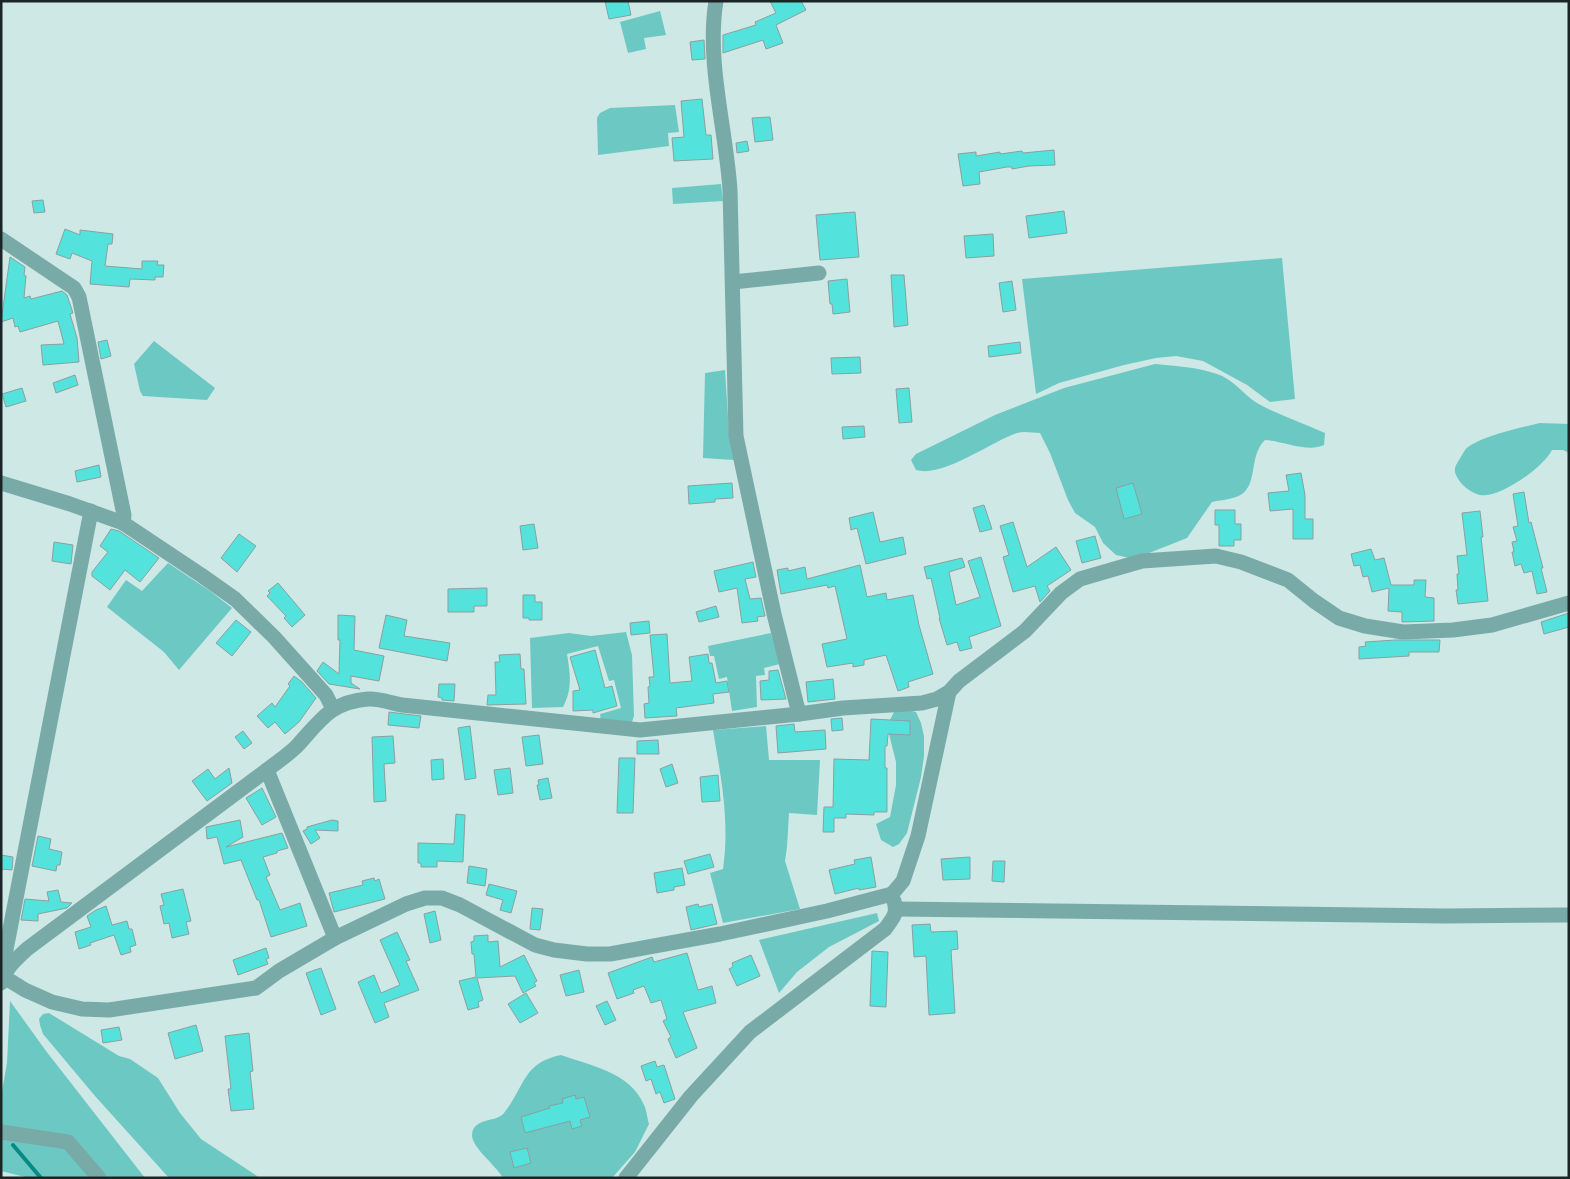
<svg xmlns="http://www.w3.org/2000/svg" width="1570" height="1179" viewBox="0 0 1570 1179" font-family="'PT Serif',serif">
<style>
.green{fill:#6cc8c3}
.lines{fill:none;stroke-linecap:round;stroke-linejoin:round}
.stream{stroke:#088b87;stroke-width:4}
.building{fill:#54e3dc;stroke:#89a19f}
.minor{stroke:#78aba8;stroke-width:15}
</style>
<rect width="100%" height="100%" fill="#cee8e6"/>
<g class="green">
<path d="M660,11l6,24 -22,3 2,11 -18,4 -8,-31z"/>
<path d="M675,105l4,27 -11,1 1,13 -71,9 -1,-37 3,-5 10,-5z"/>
<path d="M721,184l2,17 -50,3 -1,-16z"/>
<path d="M1282,258l13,141 -25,3 -23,-17 -44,-24 -27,-5 -20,2 -32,7 -65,18 -23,11 -14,-115z"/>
<path d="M154,341l61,47 -8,12 -64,-4 -3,-5 -6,-27z"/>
<path d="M1155,364c21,2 42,3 62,10 16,5 26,20 40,29 21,12 46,20 68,30l-1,12c-17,8 -40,-4 -59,-5 -18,17 -5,49 -29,57 -8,3 -16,3 -24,5l-25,36 -53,21 -18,-4 -13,-12 -8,-16 -20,-14 -7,-13 -18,-47 -10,-20c-7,0 -16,-2 -23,0 -27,9 -74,45 -101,37l-5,-10 5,-6 79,-39 69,-27z"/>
<path d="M725,370l4,62 5,28 -31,-2 2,-85z"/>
<path d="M1540,423l29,1v29l-6,-3h-11c-8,17 -53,49 -72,45 -9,-2 -19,-10 -23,-18 -4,-7 -2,-11 2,-17 2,-3 4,-7 6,-10 11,-13 58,-23 75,-27z"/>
<path d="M168,563l42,28 22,17 -53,62 -15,-18 -57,-45 19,-27 16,11z"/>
<path d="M626,632l6,23 2,61 -2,6h-31l-1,-8 21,-6 -7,-28 -5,1 -11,-35 -31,8c3,19 6,35 -4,53l-31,1 -2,-70 39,-5 22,3z"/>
<path d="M771,633l9,31 -16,4 1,7 -9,1 1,31 -25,4 -5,-34 -8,2 -5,-23h-4l-2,-10z"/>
<path d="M904,709l12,3 5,11 3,13v20l-3,21 -14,56 -8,11 -6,3 -12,-7 -5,-16 14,-7 6,-32v-23l-9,-36 7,-14z"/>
<path d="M766,726l3,34h51l-3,55 -28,-2 -2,34 -2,14 15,48 -77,14 -13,-50 13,-4c7,-48 -2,-91 -10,-139z"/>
<path d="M877,913l2,8 -50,26 -32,25 -18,21 -20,-53z"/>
<path d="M10,1001l36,50 99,127h-116l-28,-7v-74l6,-34z"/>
<path d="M49,1013l70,43 11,3 28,19 22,35 21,26 59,39h-91l-74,-82 -52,-62 -3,-9 -1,-6 4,-5z"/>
<path d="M561,1055c30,11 69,17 83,50 3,6 3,13 5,19l-14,28 -23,26h-109c-7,-13 -31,-30 -31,-43 1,-18 24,-12 32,-22 21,-26 18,-50 57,-58z"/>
</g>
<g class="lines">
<path class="stream" d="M13,1145l28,33"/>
</g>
<g class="building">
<path d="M605,1h23l3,14 -22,4z"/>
<path d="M770,1h31l5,9 -30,15 7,18 -17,6 -3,-9 -40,13v-18l33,-10 -1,-3 21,-9z"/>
<path d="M704,40l1,19 -13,1 -2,-18z"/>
<path d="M702,99l4,36h5l2,24 -39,2 -2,-23 12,-1 -3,-36z"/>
<path d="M770,117l3,23 -18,2 -3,-24z"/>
<path d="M747,141l2,10 -12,2 -1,-10z"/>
<path d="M1054,150l1,15 -26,1 -17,3v-2h-5l-28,5 1,12 -17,2 -5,-32 18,-2v4l24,-4v2l22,-3 1,2z"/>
<path d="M43,200l2,12 -11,1 -2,-12z"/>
<path d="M1064,211l3,22 -38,5 -3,-22z"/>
<path d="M855,212l4,45 -39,3 -4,-45z"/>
<path d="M65,229l15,6v-5l33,4 -1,10h-4l-3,22 37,3v-8h16l-1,4h7l-1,12h-8v3l-25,-1 -1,8 -39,-3 2,-23 -20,-8 -2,6 -14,-5z"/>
<path d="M993,234l1,22 -28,2 -2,-22z"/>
<path d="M10,257l15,10 -1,8 2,1 -2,22 6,-2 1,3 31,-8 5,4 6,18 -3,1 7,24 2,24 -36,3 -2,-20 23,-1 -6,-23 -38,11 -2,-6 -3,1 -2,-9 -12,4z"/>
<path d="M891,275h13l4,50 -14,2z"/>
<path d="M847,279l3,33 -17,2 -1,-10h-2l-2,-23z"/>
<path d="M1012,281l4,29 -13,2 -4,-29z"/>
<path d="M107,340l4,16 -10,3 -3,-17z"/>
<path d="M1020,342l1,11 -32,4 -1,-11z"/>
<path d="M860,357l1,16 -29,1 -1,-16z"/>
<path d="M75,375l3,10 -22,8 -3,-10z"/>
<path d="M22,388l4,13 -20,6 -4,-13z"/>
<path d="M909,388l3,34 -13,1 -3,-34z"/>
<path d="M864,426l1,11 -22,2 -1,-12z"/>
<path d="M99,465l2,12 -24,5 -2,-11z"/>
<path d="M1301,473l4,22v24h8v20h-20v-30l-23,2 -2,-18 21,-2 -3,-16z"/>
<path d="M732,483l1,15 -18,1v3l-26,2 -1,-18z"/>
<path d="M1133,483l9,31 -18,5 -8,-31z"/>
<path d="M1524,492l5,31 2,-1 12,46h-2l6,24 -10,2 -5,-23 -8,2 -3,-9 -6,2 -3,-14h2l-2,-10 5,-1 -4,-14 5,-1 -5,-32z"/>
<path d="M984,505l8,24 -12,3 -7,-24z"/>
<path d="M1215,510h20v14h6v16h-7v6h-15v-21h-4z"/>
<path d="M1480,511l3,26h-2l7,64 -30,3 -2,-14h2l-1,-16h2l-2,-18 10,-1 -5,-42z"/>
<path d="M873,512l7,30 23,-5 3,17 -40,10 -9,-36 -6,2 -2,-12z"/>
<path d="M1013,522l14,45 29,-20 15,23 -24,16 3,5 -10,11 -5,-16 -22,6 -10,-35 6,-2 -9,-29z"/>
<path d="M534,524l4,24 -15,2 -3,-24z"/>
<path d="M111,529l8,2 40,27 -19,24 -15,-12 -15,20 -18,-14v-4l16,-20 -8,-6z"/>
<path d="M239,534l17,12 -19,26 -16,-14z"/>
<path d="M1095,536l6,22 -19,5 -6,-22z"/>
<path d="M54,542l19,3 -2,19 -19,-3z"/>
<path d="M1371,549l4,11 9,-2 7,27h23v-5h12l-1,17 9,1v23l-32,1v-10l-14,-1 1,-23 -17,4 -4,-16 -5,1 -3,-12 -6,1 -3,-12z"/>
<path d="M981,557l20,69 -32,11 3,11 -12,3 -3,-9 -10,3 -8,-27h1l-9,-40 -4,1 -3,-12 38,-9 3,9 -16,5 7,33 24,-8 -12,-36z"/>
<path d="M753,562l3,15 -11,2 5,20 11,-1 4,18 -8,1 1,4 -16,2 -5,-35 -18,4 -5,-21z"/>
<path d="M860,565l7,32 19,-4 1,7 26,-5 6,30 14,49 -25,8 1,5 -11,4 -12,-36 -22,5v5l-11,2v-4l-26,4 -5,-23 25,-5 -12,-53 -7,2 -1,-3 -46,9 -4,-24 11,-2v3l17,-4 2,12z"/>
<path d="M278,583l27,32 -13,12 -8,-9 2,-2 -19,-20 3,-3 -2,-2z"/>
<path d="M487,588v18h-13v6h-26v-23z"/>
<path d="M523,595h12v7h7v18h-13v-2h-6z"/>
<path d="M716,606l3,11 -20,5 -3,-10z"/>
<path d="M1569,613v14l-25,7 -3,-12z"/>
<path d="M338,615l17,1 -1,34 30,6 -5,25 -28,-5v7l9,6 -31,-5 -12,-13 6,-9 16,12 1,-34h-2z"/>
<path d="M386,615l21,5 -3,16 46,7 -3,18 -68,-13z"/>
<path d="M236,620l15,12 -19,24 -16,-13z"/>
<path d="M649,621l1,12 -19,2 -1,-12z"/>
<path d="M667,634l3,49 22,-2 -3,-24 19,-3 1,9h3l4,20 11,-2 2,11 -16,2 1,9 -38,5 1,8 -32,2 -1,-14 5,-1 -1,-16 2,-1 -1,-9h5l-4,-42z"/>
<path d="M1395,640h45l-1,12h-30v4l-50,3v-12l7,-1 -1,-4z"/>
<path d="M595,650l10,38 7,-2 5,20 -24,7v-3l-20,1v-20l7,-1 -10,-33z"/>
<path d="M520,654l1,15h3l2,35 -39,1 1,-10h8l-1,-33h5l-1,-7z"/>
<path d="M778,670l8,29 -25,1 -1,-19 9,-1v-9z"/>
<path d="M294,676l8,6 14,16 -17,24 -14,12 -10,-12 -7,6 -11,-12 15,-13 3,4 15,-21 -2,-2z"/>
<path d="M833,679l2,20 -27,3 -2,-20z"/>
<path d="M439,684h16l-1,17 -12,-1v-2l-4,-1z"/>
<path d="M389,712l32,4 -2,12 -31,-3z"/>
<path d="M842,718l1,12 -11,1 -1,-12z"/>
<path d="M871,719l39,2v14l-22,-1 -1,12h-2v22h2v44h-13v3l-28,-1v4h-12v14h-11l1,-25h9l1,-48 35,1z"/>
<path d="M794,724l1,8 30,-2 1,19 -48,4 -2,-27z"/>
<path d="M470,726l6,52 -11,2 -7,-52z"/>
<path d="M243,731l9,12 -8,6 -9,-12z"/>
<path d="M539,735l4,29 -17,2 -4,-29z"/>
<path d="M393,736l2,27 -11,1 2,37 -12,1 -2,-65z"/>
<path d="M658,740l1,14h-22v-13z"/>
<path d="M619,758h16l-2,55h-16z"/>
<path d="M443,759l1,20 -12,1 -1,-20z"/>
<path d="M672,764l6,19 -12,4 -6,-18z"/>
<path d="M229,768l3,15 -25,18 -15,-20 16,-12 7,10z"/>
<path d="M510,768l3,25 -15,2 -4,-25z"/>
<path d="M718,775l2,26 -18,1 -2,-25z"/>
<path d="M548,778l4,20 -12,2 -3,-15h2l-1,-5z"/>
<path d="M262,788l14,29 -14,8 -16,-27z"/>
<path d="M456,814l9,1 -2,47 -26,-1v6h-16v-4h-3v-20l36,1z"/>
<path d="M240,820l3,17 -17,10 56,-14 6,15 -11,3v2l-14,4 7,18 -4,2 14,33 20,-7 7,23 -36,11 -12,-37h-2l-16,-40 -17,4 -7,-27 -10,2 -1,-12z"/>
<path d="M332,820l6,1v10l-23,-1 5,8 -9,6 -8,-13 4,-2v-2z"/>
<path d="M38,836l13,3 -2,10 13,3 -2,13h-3l-1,6 -24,-5z"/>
<path d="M710,854l4,13 -26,7 -4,-13z"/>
<path d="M1,855l12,2 -1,13 -11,-1z"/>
<path d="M871,857l5,30 -17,3v-2l-24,6 -6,-24 26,-6 -1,-4z"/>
<path d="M970,857v22l-27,1 -2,-21z"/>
<path d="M993,861h12l-1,21 -12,-1z"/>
<path d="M469,866l18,3 -2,17 -18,-3z"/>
<path d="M682,868l3,17 -11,2v3l-17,3 -3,-20z"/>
<path d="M374,878l1,3 4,-2 6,20 -51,13 -5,-19 34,-8 -1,-4z"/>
<path d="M489,884l28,7 -6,22 -11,-3 3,-10 -17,-5z"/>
<path d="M183,889l8,32 -5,1 3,12 -17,4 -3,-15 -5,1 -4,-18 4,-1 -3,-11z"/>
<path d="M58,890l3,12 11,1 -5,5 -29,6v7l-17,-1 4,-21 24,2 -2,-9z"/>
<path d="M698,904l1,3 13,-3 5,20 -26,6 -5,-23z"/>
<path d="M106,906l6,19 15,-4 2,8h3l4,16 -6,2 1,5 -10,3 -7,-20 -24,8 1,2 -12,4 -4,-17 16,-5 -4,-11 9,-6z"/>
<path d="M532,908l11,1 -3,21 -10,-1z"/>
<path d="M435,911l6,29 -11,3 -6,-29z"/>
<path d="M930,924l1,8 26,-1 1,18 -7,1 4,63 -26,2 -3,-59 -12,1 -2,-32z"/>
<path d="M397,932l13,28 -4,1 13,29 -35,13 5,14 -14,6 -17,-41 16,-7 7,18 19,-8 -20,-45z"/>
<path d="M488,935v7l10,-1 2,26 24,-12 13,26 -3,2 2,3 -13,7 -8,-17 -38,2 6,22 -5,2 1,5 -11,3 -9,-29 17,-4 -2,-23h-2l-1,-12 3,-1v-5z"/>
<path d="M266,948l3,10 -3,1 2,5 -30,11 -5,-15z"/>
<path d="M872,951l16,1 -2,55 -16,-1z"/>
<path d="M687,953l11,37 14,-4 4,17 -33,9 14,36 -21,10 -8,-19 3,-2 -8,-16 4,-2 -6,-19 -10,3 -7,-17 -11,4 1,3 -17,6 -9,-26 44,-16 2,5z"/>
<path d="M751,955l9,21 -23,10 -8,-17 4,-2 -1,-4z"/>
<path d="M321,968l15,41 -15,6 -15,-42z"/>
<path d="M579,970l5,22 -18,4 -6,-21z"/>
<path d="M526,993l12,20 -18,10 -12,-19z"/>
<path d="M607,1001l9,19 -11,5 -9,-19z"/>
<path d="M196,1025l7,26 -28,8 -7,-26z"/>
<path d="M119,1027l3,13 -19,3 -2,-13z"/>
<path d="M249,1033l4,38 -3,1 4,37 -23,2 -3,-22h3l-6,-53z"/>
<path d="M655,1061l2,6 7,-2 11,34 -11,4 -4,-11 -4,2 -5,-15 -5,2 -5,-15z"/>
<path d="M575,1095l1,4 8,-2 6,20 -10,3 2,6 -10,3 -2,-8 -45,12 -4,-16 29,-9 -1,-2 14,-3 -1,-4z"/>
<path d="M527,1148l4,15 -17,5 -4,-16z"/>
</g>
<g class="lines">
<g class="minor">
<path d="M716,1c-10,61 10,127 14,189l6,246 38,178 25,100"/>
<path d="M1,239l73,49 5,9 45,218 -1,8"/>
<path d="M733,282l86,-9"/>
<path d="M1,483l69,21 53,19 78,52 34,24 39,38 52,58 7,14"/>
<path d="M267,770l68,168"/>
<path d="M897,909l548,7 124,-1"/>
<path d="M1,975l24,15 27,12 30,7 27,1 147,-22 23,-17 56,-33 71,-34 19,-6h17l18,7 75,40 19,5 33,4h23l110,-20 107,-23 65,-17 11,-13 15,-45 31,-144"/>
<path d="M3,976l2,-21 86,-444"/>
<path d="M1,983c4,-14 15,-24 26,-34l240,-179c10,-8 21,-15 30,-24 23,-25 33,-44 71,-47 10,-1 23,4 34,6l238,25 159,-16 44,-6 79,-5 15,-4 12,-7 10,-11 66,-50 36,-38 19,-14 62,-18 74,-5 25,6 47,18 26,21 25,17 26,8 38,6 50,-2 39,-5 77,-22"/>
<path d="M1,1132l67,10 31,36"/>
<path d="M626,1178l65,-82 59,-64 135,-103c8,-11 13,-15 9,-28"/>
</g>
</g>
<rect width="1570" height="1179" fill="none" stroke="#1c2525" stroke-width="5"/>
</svg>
